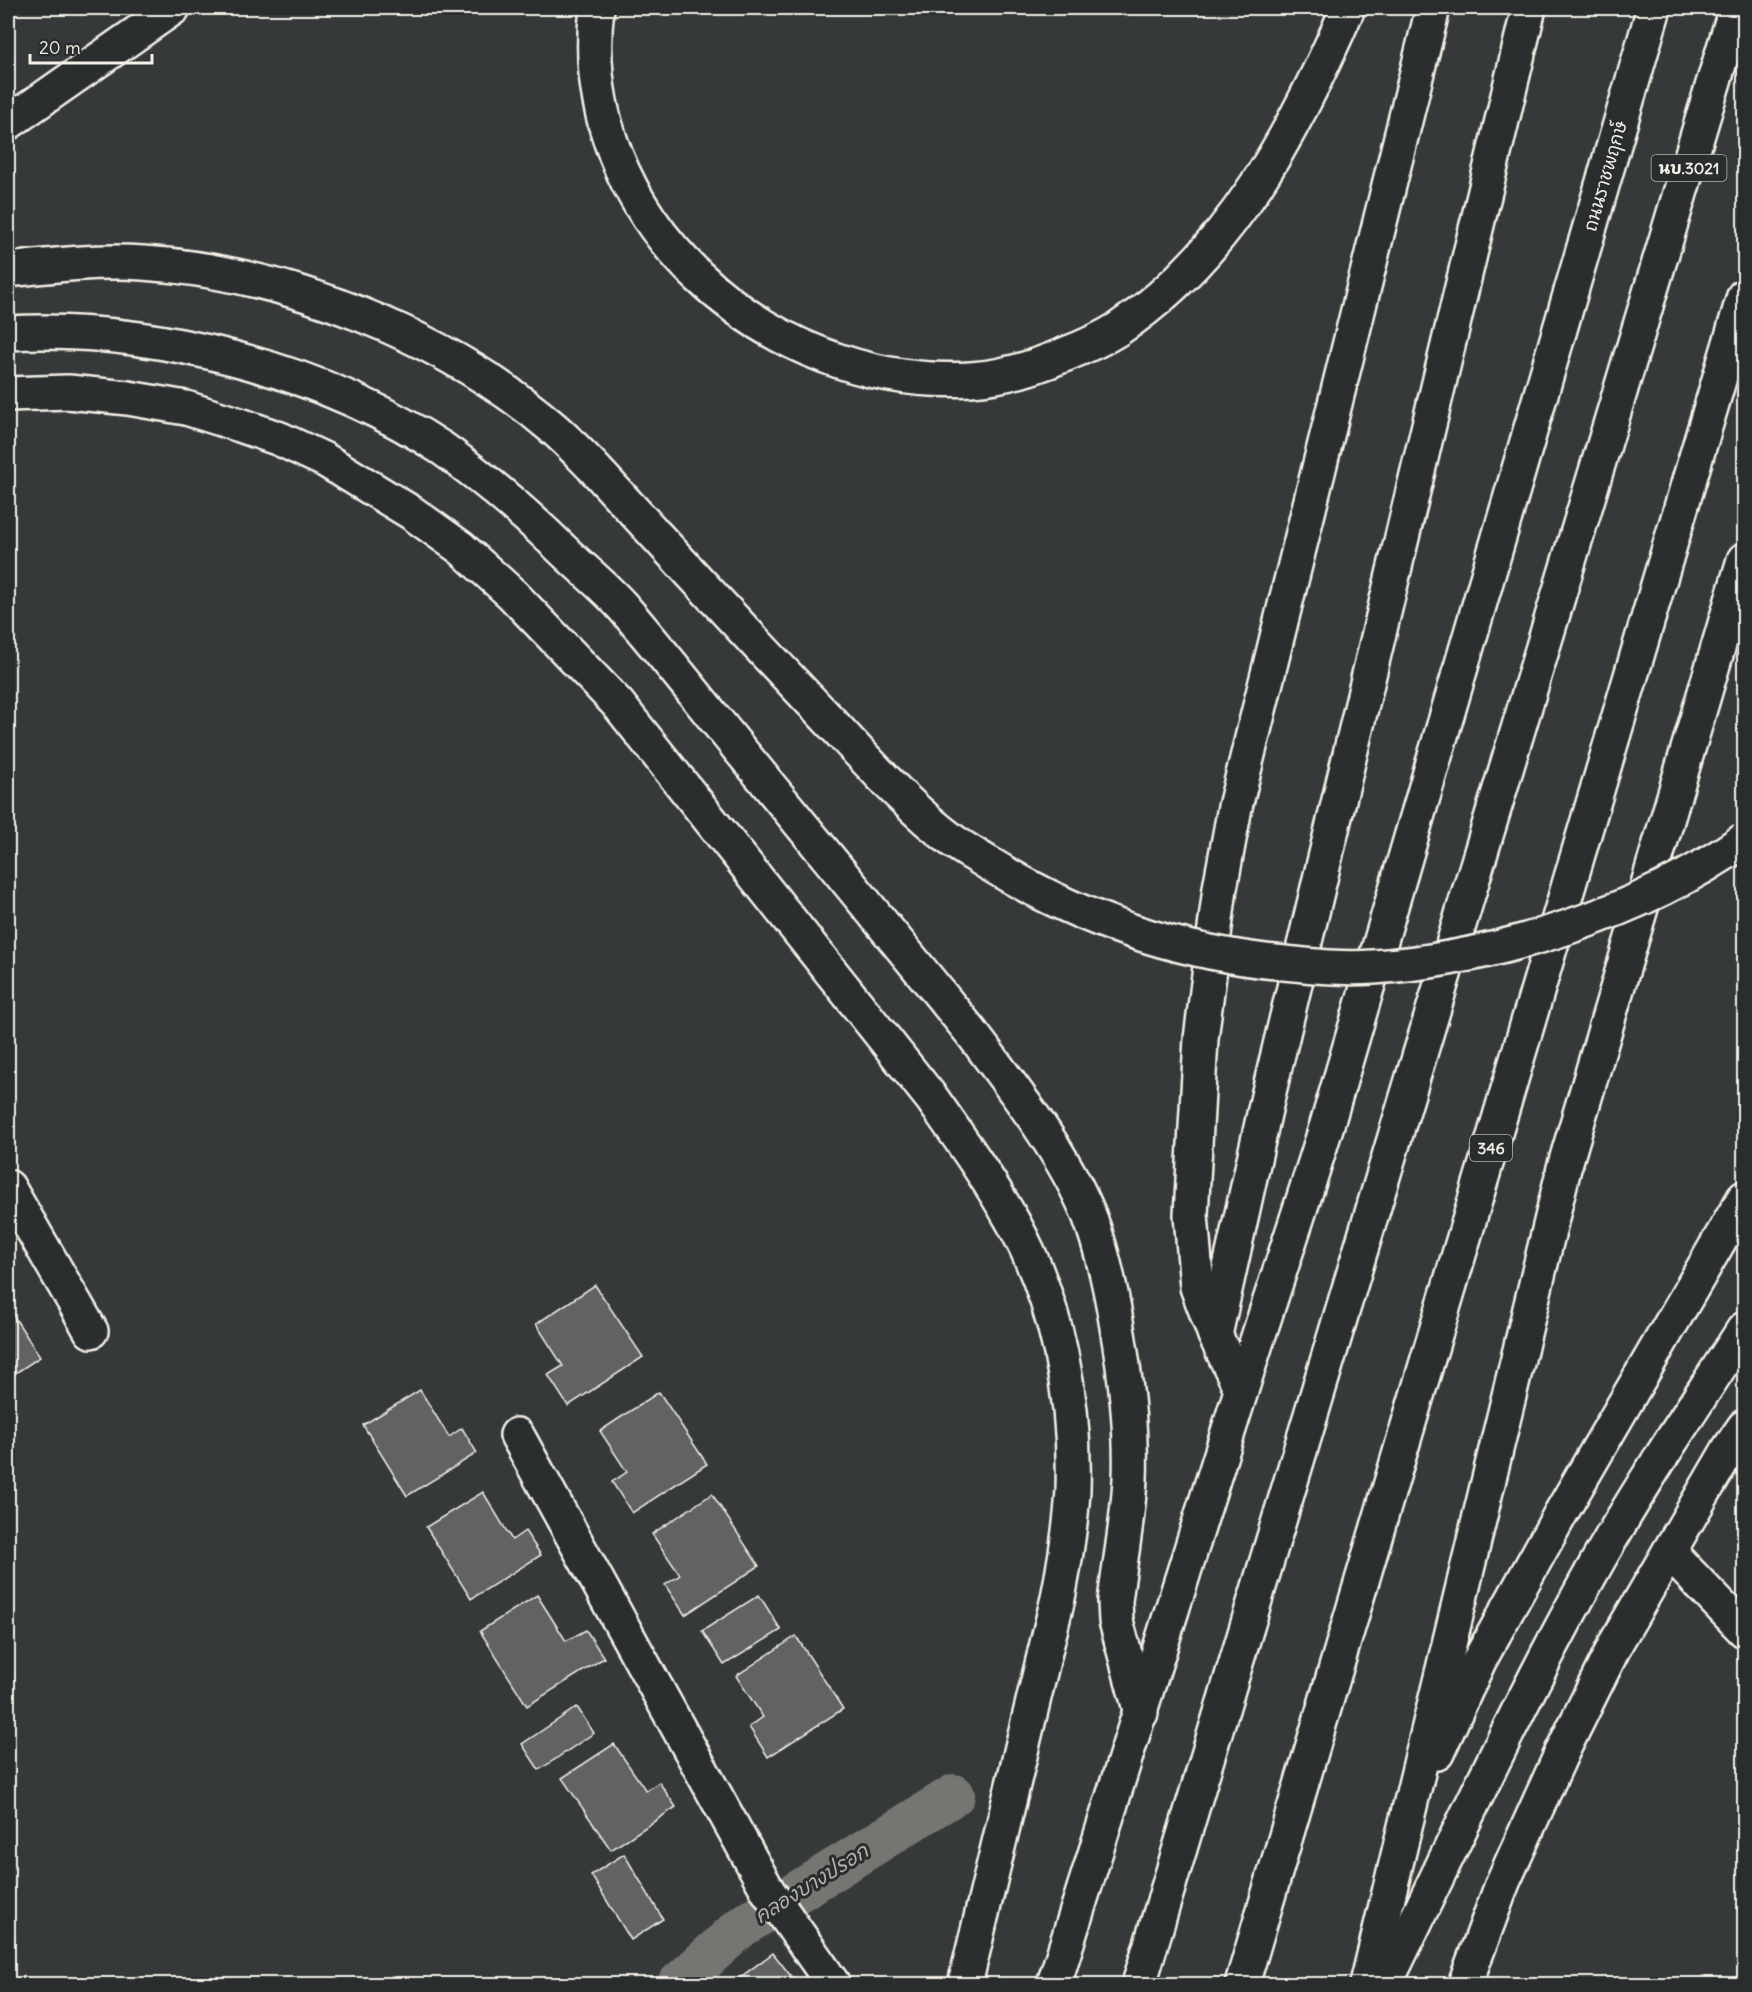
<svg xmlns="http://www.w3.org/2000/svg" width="1752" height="1992" viewBox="0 0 1752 1992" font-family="Delius,'Playpen Sans Thai',sans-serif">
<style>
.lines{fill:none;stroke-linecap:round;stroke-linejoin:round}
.canal{stroke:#757572;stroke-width:42}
.building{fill:#616362;stroke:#f4f1e8;stroke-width:1.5}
.street-casing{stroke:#f4f1e8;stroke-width:38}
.secondary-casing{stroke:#f4f1e8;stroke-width:38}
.primary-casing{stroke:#f4f1e8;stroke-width:38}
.street{stroke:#2a2d2e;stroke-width:33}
.secondary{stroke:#2a2d2e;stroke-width:33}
.primary{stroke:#2a2d2e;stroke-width:33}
.secondary-bridge-casing{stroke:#f4f1e8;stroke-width:38;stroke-linecap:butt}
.secondary-bridge{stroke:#2a2d2e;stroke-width:33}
.labels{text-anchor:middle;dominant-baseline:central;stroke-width:6;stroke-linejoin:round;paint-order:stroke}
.shield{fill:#2a2d2e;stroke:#b7b6b0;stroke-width:1.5}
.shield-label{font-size:16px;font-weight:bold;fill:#f4f1e8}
.street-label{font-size:18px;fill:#f4f1e8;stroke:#2a2d2e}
.water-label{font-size:20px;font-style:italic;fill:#b4b3ad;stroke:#2a2d2e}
</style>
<rect width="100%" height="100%" fill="#363939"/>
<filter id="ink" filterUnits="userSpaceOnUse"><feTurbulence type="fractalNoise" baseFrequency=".0167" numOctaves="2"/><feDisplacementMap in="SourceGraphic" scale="12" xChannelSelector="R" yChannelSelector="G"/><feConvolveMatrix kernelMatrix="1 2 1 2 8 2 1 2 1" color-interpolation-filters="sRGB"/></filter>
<g filter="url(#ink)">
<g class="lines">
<path class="canal" d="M678,1984l63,-57 213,-132"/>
</g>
<g class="building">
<path d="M595,1285l48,72 -75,49 -20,-31 15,-9 -27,-42z"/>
<path d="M8,1307l32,50 -32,21z"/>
<path d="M420,1390l29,47 13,-9 15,25 -70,43 -44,-71z"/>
<path d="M659,1392l48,72 -75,49 -20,-31 15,-10 -27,-41z"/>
<path d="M483,1492l29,48 13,-9 16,24 -70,44 -45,-72z"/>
<path d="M712,1494l47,72 -74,49 -20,-30 15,-10 -28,-41z"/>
<path d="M537,1595l29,46 20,-11 18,28 -77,48 -47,-75z"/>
<path d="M759,1595l22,35 -57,35 -22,-34z"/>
<path d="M796,1636l47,73 -75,48 -19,-30 14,-10 -27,-41z"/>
<path d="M577,1707l17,26 -55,37 -17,-26z"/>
<path d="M614,1744l32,47 13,-9 17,25 -65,43 -49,-72z"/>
<path d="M624,1854l39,65 -32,21 -40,-65z"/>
<path d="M773,1953l24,31h-66z"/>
</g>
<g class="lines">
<defs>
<g id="street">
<path d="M8,394l60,-2 60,6 58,10 54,17 40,14 45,21 87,53 49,35 51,46 106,110 315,396c28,40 56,79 80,122 44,79 63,178 60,268 -2,36 -8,72 -15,108l-93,386"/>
<path d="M8,1187l83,144"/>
<path d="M517,1435l251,456 65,93"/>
<path d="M1669,1552l75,78"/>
</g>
<g id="secondary">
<path d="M597,8c-26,209 172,383 374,371 33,-2 65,-12 95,-25 18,-7 36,-15 52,-25 113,-75 178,-201 230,-321"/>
<path d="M8,123l165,-115"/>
<path d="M8,270c44,-5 90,-10 135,-7 141,9 303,73 410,165 14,12 27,26 39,38"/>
<path d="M8,333c142,-8 316,37 435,116 44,31 85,67 124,105 18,17 38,33 55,52 42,48 82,100 123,150 75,92 151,184 226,276 41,55 92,119 118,183 13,34 21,70 27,106 9,53 16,105 14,158 -2,41 -10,82 -15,122l1,20 25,92"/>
<path d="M1437,1753l42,-92 82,-148 183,-315"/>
<path d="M1054,1984c63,-197 124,-395 187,-593 29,-94 62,-186 90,-280l323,-1103"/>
<path d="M1367,1984l197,-816 180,-608"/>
</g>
<g id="primary">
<path d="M1215,1335l-18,-48 -6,-72 10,-176 19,-151 15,-81 198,-799"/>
<path d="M1241,1389l-26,-54 53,-239 261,-1088"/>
<path d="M1139,1984c193,-660 404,-1316 597,-1976"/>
<path d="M1242,1984l502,-1688"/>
<path d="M1385,1984c67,-136 131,-276 205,-409 47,-85 102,-165 154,-246"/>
<path d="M1465,1984l38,-102 60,-132 54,-109 112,-192 15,-22"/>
</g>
</defs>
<use href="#street" class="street-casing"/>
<use href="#secondary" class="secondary-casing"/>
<use href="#primary" class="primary-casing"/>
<use href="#street" class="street"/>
<use href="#secondary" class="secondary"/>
<use href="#primary" class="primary"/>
<defs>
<path id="secondary-bridge" d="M592,466c78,84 155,169 234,251 40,42 80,89 127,124 11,8 24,15 35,22 90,56 191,90 296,100 29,3 59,6 89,4 121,-7 272,-56 371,-127"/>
</defs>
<use href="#secondary-bridge" class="secondary-bridge-casing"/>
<use href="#secondary-bridge" class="secondary-bridge"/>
</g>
</g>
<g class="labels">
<g class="shield">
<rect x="1651.5" y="155" width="75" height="26" rx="4.5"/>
<rect x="1470" y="1135" width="42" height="26" rx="4.5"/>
</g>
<g class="shield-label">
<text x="1689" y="168">นบ.3021</text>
<text x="1491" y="1148">346</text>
</g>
<g class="street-label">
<text transform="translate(1605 176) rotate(-74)">ถนนราชพฤกษ์</text>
</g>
<g class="water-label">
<text transform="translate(811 1883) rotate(-32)">คลองบางปรอก</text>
</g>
</g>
<rect width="1752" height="1992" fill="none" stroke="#2a2d2e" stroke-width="30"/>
<rect x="15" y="15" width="1722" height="1962" fill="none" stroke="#f4f1e8" stroke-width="2" filter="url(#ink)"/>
<path d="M30 54v9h122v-9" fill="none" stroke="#f4f1e8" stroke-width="3"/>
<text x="39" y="54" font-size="18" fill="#f4f1e8" stroke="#2a2d2e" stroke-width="4.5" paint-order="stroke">20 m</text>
</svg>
